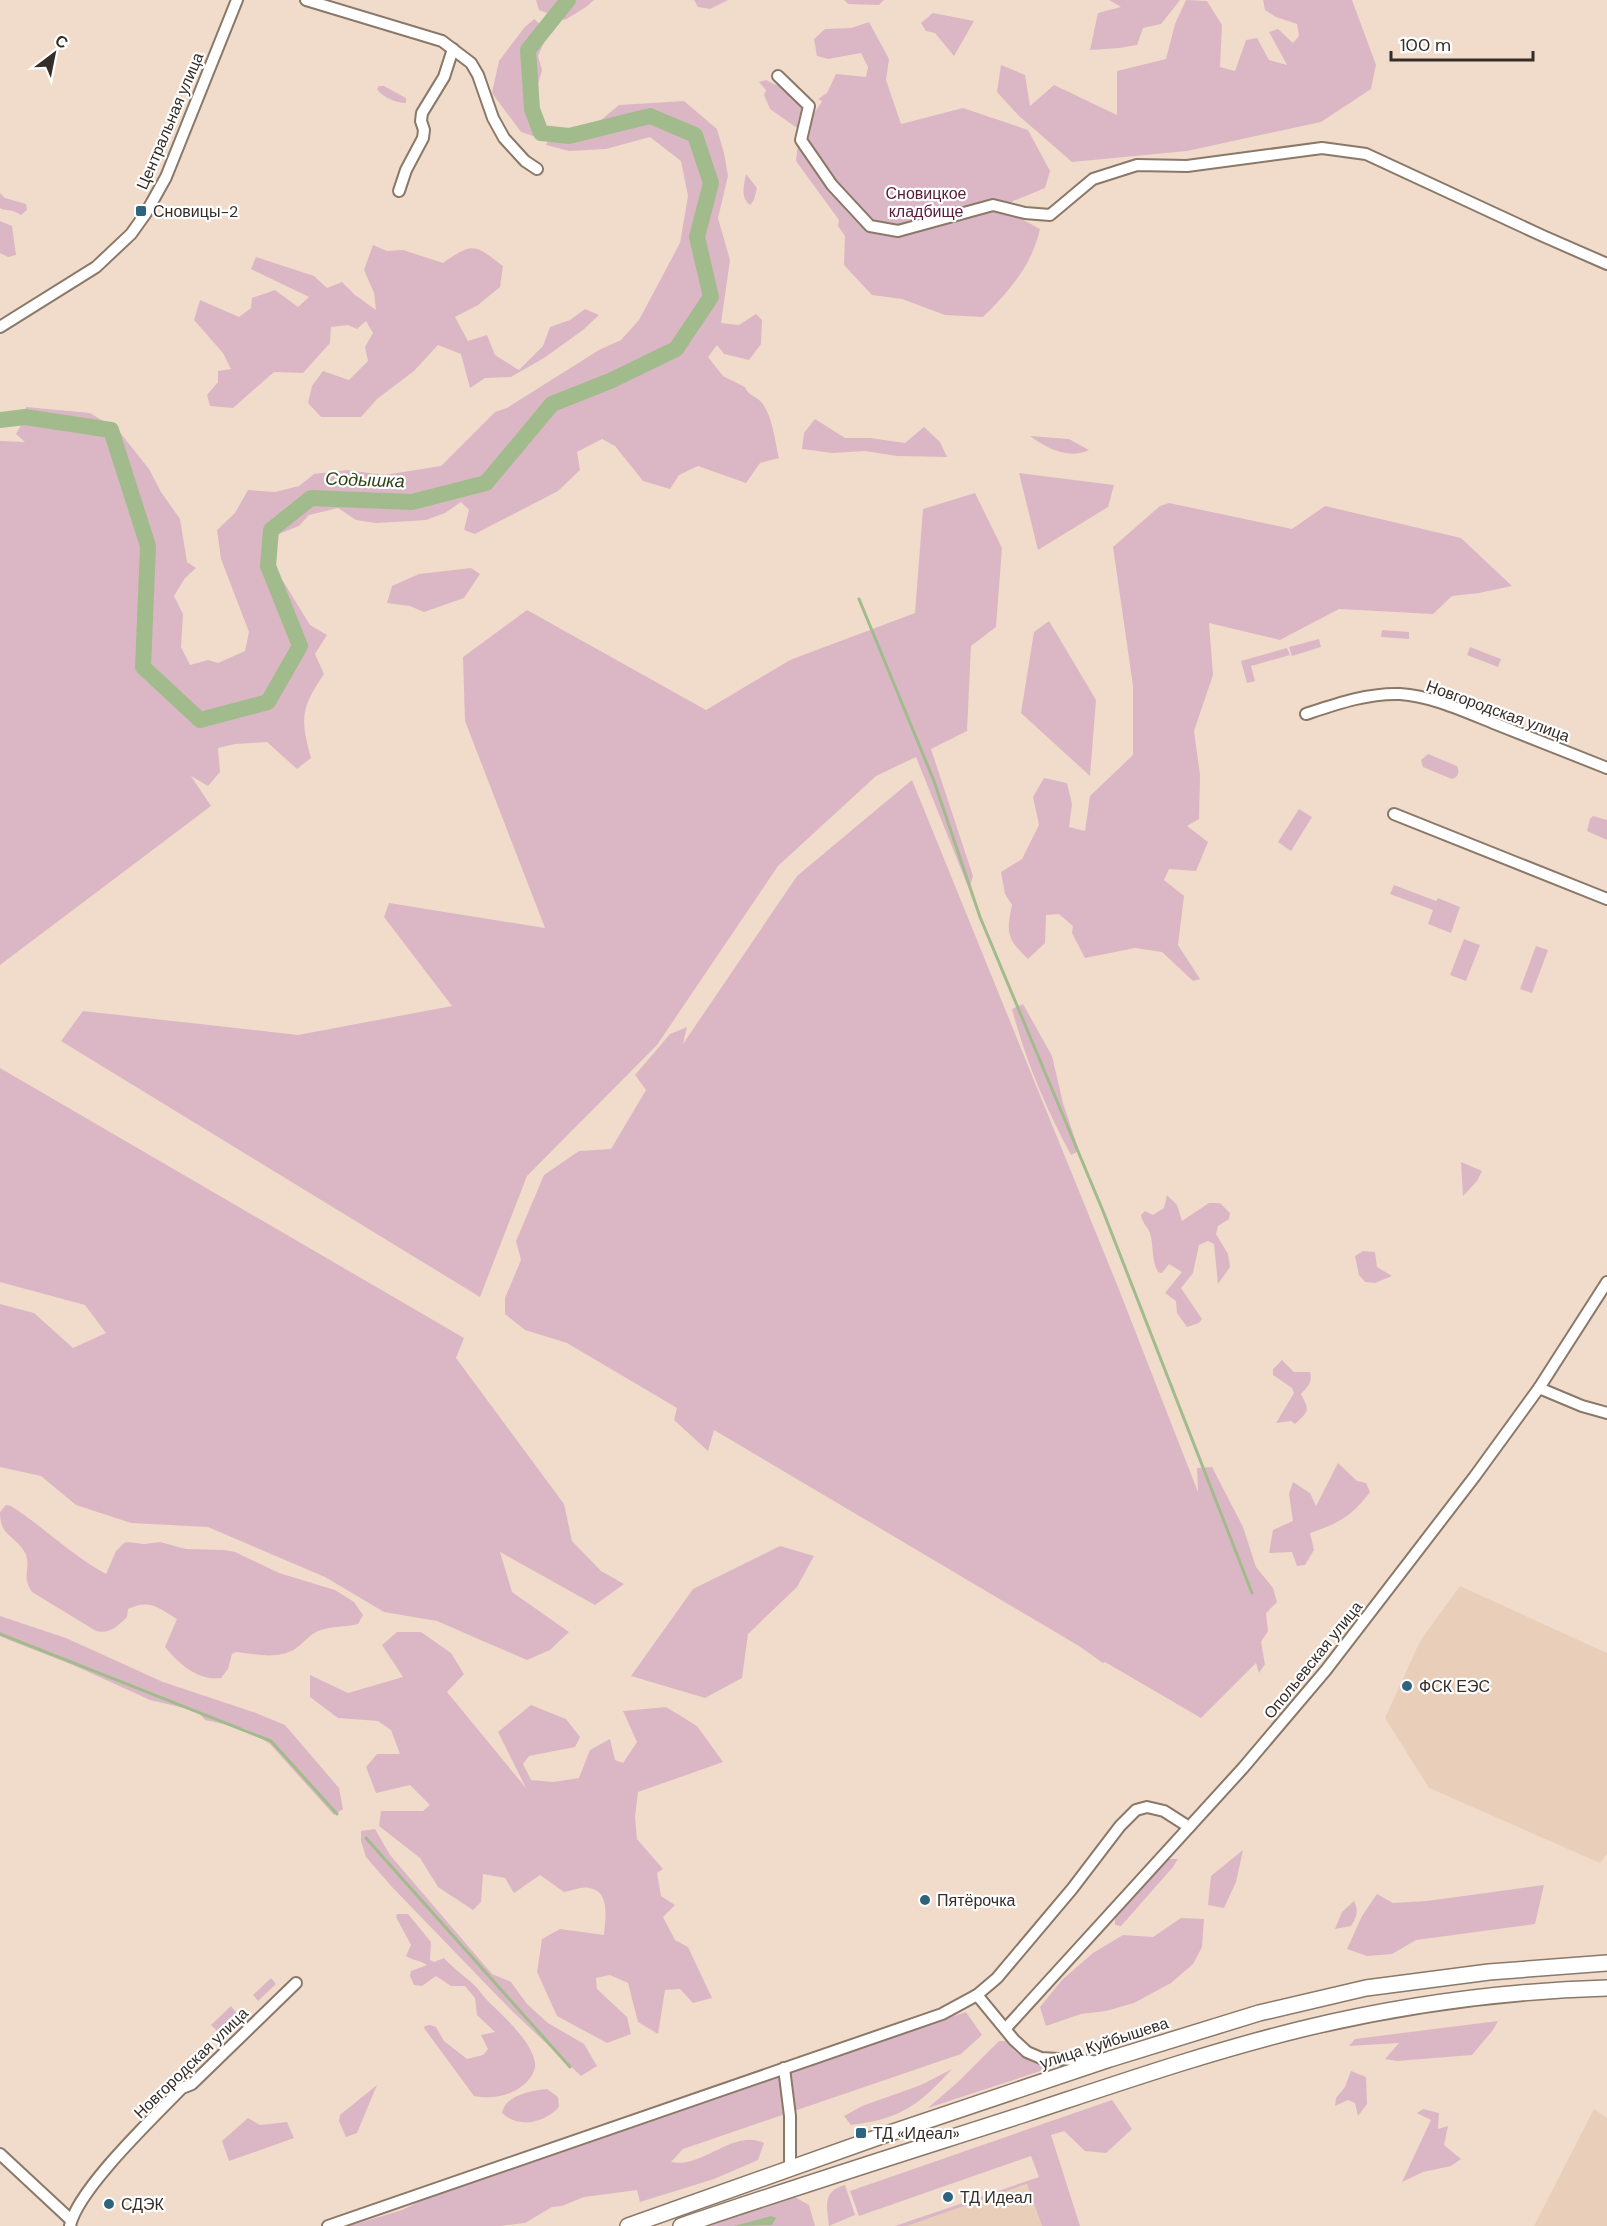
<svg xmlns="http://www.w3.org/2000/svg" width="1607" height="2226" viewBox="0 0 1607 2226" font-family="'DM Sans',sans-serif">
<style>
.built{fill:#e9cfb9}
.green{fill:#dbb7c5}
.water{fill:#a2bb8c}
.lines{fill:none;stroke-linecap:round;stroke-linejoin:round}
.stream{stroke:#a2bb8c;stroke-width:3}
.river{stroke:#a2bb8c;stroke-width:16}
.minor-casing{stroke:#8a7868;stroke-width:14}
.highway-casing{stroke:#8a7868;stroke-width:18}
.minor{stroke:#fff;stroke-width:10}
.highway{stroke:#fff;stroke-width:15}
.poi-dot{fill:#2e647f;stroke:#fff;stroke-width:2}
.labels{text-anchor:middle;dominant-baseline:central;stroke-width:4.5;stroke-linejoin:round;paint-order:stroke}
.street-label{font-size:16px;fill:#352d27;stroke:#fff}
.park-label{font-size:16px;fill:#5a1a39;stroke:#fff}
.poi-label{font-size:16px;fill:#352d27;stroke:#fff;text-anchor:start}
.water-label{font-size:18px;font-style:italic;fill:#2c4310;stroke:#fff}
</style>
<rect width="100%" height="100%" fill="#f1dccb"/>
<g class="built">
<path d="M1460,1586l147,67v201l-7,9 -171,-75 -44,-70 35,-77z"/>
<path d="M1594,2109l13,9v108h-73z"/>
<path d="M1028,2184l14,42h-135z"/>
</g>
<g class="green">
<path d="M536,0h58l-8,7 -21,13 -26,-10z"/>
<path d="M694,0h34l-18,9 -12,-2z"/>
<path d="M844,0h40l-5,5 -31,-1z"/>
<path d="M1109,0h71l-19,24 -18,4 -6,17 -18,3 -29,2 8,-37 23,-6z"/>
<path d="M1186,0l21,1 15,24 -2,42 15,4 11,-31 11,-2 12,22 18,5 -18,-33 9,-3 15,14 6,-7 -2,-12 -21,-7 -11,-7 -2,-10h89l24,65 -5,24 -50,33 -134,29 -115,11 -54,-47 -21,-23 4,-27 24,10 5,31 24,-21 63,30v-44l49,-12 9,-35z"/>
<path d="M933,13l41,8 -20,35 -19,-23 -9,-2 -5,-8z"/>
<path d="M534,19l15,12 -11,25 4,14 -5,18 2,50 -18,-6 -29,-39 7,-32 25,-33z"/>
<path d="M869,22l20,37 -3,21 15,44 62,-16 65,22 22,41 -5,17 -34,14 -4,9 33,18c-9,38 -30,61 -57,88l-38,-2 -43,-16 -30,-4 -28,-30 1,-29 -7,-10 1,-6 -43,-59 3,-26 22,-32 1,-2 -4,-2 9,-6 9,-19 30,3 2,-10 -7,-14 -33,6 -11,-3 -3,-17 11,-10 26,-1z"/>
<path d="M766,80l10,5 5,-1 25,20v14l-9,10 -27,-19 -6,-14 2,-5 -7,-8z"/>
<path d="M379,86h5l22,12v5c-10,0 -24,-6 -29,-14z"/>
<path d="M684,101l33,28 7,24 4,23 -10,42 12,42 -9,63 18,2 17,-11 6,6 -1,24 -12,16 -25,-6 -7,-9 -9,12 15,19 22,11c3,9 12,9 17,16 11,14 13,39 17,55l-19,5 -14,20 -48,-17 -19,9 -9,14 -27,-8 -28,-35 -13,-7 -25,13 3,18 -22,21 -83,43 -11,-4 5,-20 -8,-8 -16,11 -19,7 -14,1 -36,2 -20,-3 -18,-12 -29,7 -10,11 -20,8 -7,-3 -4,35 15,15 27,44 17,10 -12,19 9,20c-23,34 -24,44 -13,84l-14,11 -30,-27 -32,2 -17,4 2,24 -12,14 -17,-10 20,30 -211,159v-524l25,1 -9,-8 4,-7 6,-20 64,6 28,17 31,39 12,23 19,27 7,43 9,6 -11,10 -11,18 9,18 -2,33 9,18 18,-5 10,3 27,-12 4,-19 -28,-73 -4,-29 18,-17 13,-23 27,2 24,-6 15,-12 33,-4 37,5 57,-9 54,-54 12,-4 92,-58 22,-10 18,-20 41,-77 8,-47 -7,-35 -31,-24 -44,12 -37,2 -23,-6 3,-7 24,5 46,-38z"/>
<path d="M746,174l11,14 -3,12 -4,5c-10,-8 -6,-20 -4,-31z"/>
<path d="M0,193l5,5 21,6 1,6 -6,5c-11,-7 -13,-3 -21,-7z"/>
<path d="M0,221l12,5 4,29 -8,2 -8,-4z"/>
<path d="M373,245l14,6 16,-1 40,13c31,-22 32,-18 60,3l-3,21 -22,18 -23,12 13,24 19,-6 8,20 24,15 24,-24 7,-19 20,-7 15,-11 14,6 -16,15 -39,28 -33,19 -26,1 -15,10 -9,-34 -23,-9 -24,26 -37,28 -16,18h-40l-13,-14 4,-17 11,-15 26,9 19,-19 -3,-14 8,-14 -7,-12 -9,8 -9,-4 -17,2 -1,16 -27,30 -29,-1 -41,36 -23,-2 -3,-11 11,-13v-11l13,-2 -8,-16 -29,-33 6,-20 39,17 12,-9 1,-10 23,-8 23,17 11,-10 -58,-28 5,-12 58,19 13,12 15,-6 13,13 21,15 -2,-17 -10,-23z"/>
<path d="M815,419l30,19h25l35,5 19,-16 16,15 7,15 -50,-1 -32,-5 -33,2 -30,-4 2,-16z"/>
<path d="M1030,436l39,3 20,11c-20,10 -43,-2 -59,-14z"/>
<path d="M1019,473l95,12 -6,22 -70,43z"/>
<path d="M975,493l27,55 -6,79 -25,19 -4,85 -36,18 42,127 -4,13 -53,-132 -40,19 -98,90 -121,179 -130,131 -47,121 -419,-256 22,-30 215,24 154,-29 -68,-89 5,-14 156,25 -80,-207 -2,-64 64,-47 179,100 84,-50 125,-47 8,-104z"/>
<path d="M1169,503l123,26 33,-23 136,32 51,48 -33,7 -27,3 -19,18 -94,-5 -59,31 -71,-17 4,52 -19,56 6,44 -1,44 -12,7 21,16 -12,29 -27,-2 -5,11 20,16 -6,49 22,34 -7,2 -31,-29 -27,-4 -50,10 -13,-25 1,-7 -14,-12 -13,1 -1,28 -17,16c-21,-20 -22,-26 -16,-54l-7,-11 -4,-22 21,-13 17,-34 -6,-28 11,-19 23,5 5,21 -3,23 16,4 5,-35 43,-41v-69l-20,-139 47,-41z"/>
<path d="M471,568l9,6 -16,24 -40,14 -14,-6 -23,-3 5,-17 27,-12z"/>
<path d="M1049,621l47,79 -6,76 -69,-63 13,-81z"/>
<path d="M1382,630l27,2v7l-28,-2z"/>
<path d="M1319,639l2,8 -29,9 -3,-9z"/>
<path d="M1470,647l31,12 -3,8 -31,-12z"/>
<path d="M1287,648l3,7 -39,11 4,15 -8,2 -6,-22z"/>
<path d="M1428,754l29,12c3,6 1,11 -5,13l-29,-12 -2,-7z"/>
<path d="M912,780l206,507 80,205 -1,-24 15,-1 31,60 13,40 17,21 4,14 -11,11 2,18 -7,11 4,22 -6,9 -3,-10 -55,55 -96,-56 -2,1 -24,-17 -365,-216 -6,21 -34,-31 3,-12 -110,-65 -42,-13 -20,-16v-16l16,-38 -5,-19 28,-66 35,-24 32,-2 35,-59 -11,-15 35,-41 17,-7 -4,17 114,-168z"/>
<path d="M1299,809l13,8 -21,34 -13,-9z"/>
<path d="M1593,816l14,4v20l-20,-9 3,-12z"/>
<path d="M1394,885l42,16 2,-3 22,9 -9,26 -23,-9 5,-14 -43,-16z"/>
<path d="M1464,939l16,6 -14,36 -16,-6z"/>
<path d="M1536,946l12,4 -16,43 -12,-4z"/>
<path d="M1023,1004l29,52 11,47 16,48 -8,4c-25,-46 -46,-96 -59,-146z"/>
<path d="M0,1068l464,270 -8,20 108,146 8,37 29,30 23,13 -29,21 -95,-53 12,40 57,40 -19,18 -23,10 -90,-39 -53,-9 -59,-35 -117,-50 -77,-4 -55,-18 -35,-29 -41,-9v-163l34,9 39,35 33,-15 -21,-28 -85,-23z"/>
<path d="M1461,1162l21,9 -5,10 -14,15z"/>
<path d="M1167,1195l10,10 5,16 27,-18h11l10,10 -1,6 -11,7 -2,8 12,20 2,13 -12,17 -4,-40 -6,-3 -9,4 -6,28 -12,15 21,31 -3,4 -12,4 -10,-14 -1,-12 -11,-8 17,-21 -13,-8 -7,9 -4,-1c-7,-13 -4,-26 -8,-39 -3,-7 -8,-10 -9,-18l4,-4 8,4 11,-7z"/>
<path d="M1363,1251l12,1 2,15 15,9 -17,7 -10,-1 -6,-7 -4,-19z"/>
<path d="M1282,1360l12,12h16c3,11 -3,15 -9,22 9,17 8,17 -6,30l-4,-3 -15,2 18,-30 -2,-5 -19,-13v-6z"/>
<path d="M1338,1463l19,18 9,2 4,9c-19,25 -31,31 -60,41l4,17 -9,15 -8,1 -5,-14 -23,1 4,-23 20,-9 -4,-27 4,-12 17,11 6,13z"/>
<path d="M6,1505l5,1c33,21 60,49 95,68l10,-23 8,-8 4,-1 16,2 16,-2 26,7 38,1 11,2 44,21 56,17 19,12 9,13 -5,9c-12,3 -25,2 -37,6 -11,3 -17,13 -26,19 -19,11 -39,5 -59,3l-4,2 -4,15 -7,9c-23,3 -42,-14 -56,-31l12,-28c-20,-12 -27,-20 -49,-10l-1,8c-10,10 -17,17 -31,14l-64,-39c-12,-17 1,-26 -8,-41 -11,-17 -24,-15 -24,-39z"/>
<path d="M780,1546l34,10 -17,31 -49,47 -6,44 -37,20 -74,-22 62,-87z"/>
<path d="M0,1616l66,22 97,44 93,31 29,12 54,63 4,21 -9,6 -64,-71 -24,-15 -41,-9 -8,-9 -47,-11 -77,-35 -64,-25 -9,-4z"/>
<path d="M397,1632h24l30,21 13,21 -17,18 79,96 -28,-56 33,-27 35,14 14,18 -5,10 -46,9 -6,8 8,16 22,2 26,-4 11,-28 20,-11 5,21 8,3 14,-21 -14,-31 43,-4 31,19 26,36 -85,30 -3,25 2,22 26,30 -6,4 4,23 14,9 -12,12 12,23 13,7 24,51 -19,5 -13,-14 -15,1 -7,44 -20,-12 -10,-39 -18,-8 -14,3 1,11 30,28 4,17 -24,9 -50,-27 -20,-44 5,-33 18,-10 44,6c1,-15 7,-44 -15,-47 -7,-2 -18,3 -25,4l-24,-17 -26,18 -9,-15 -22,-4 -2,28 -8,8 -35,-23 -18,-29 -41,-32 2,-15h42l7,-6 -20,-20 -34,8 -10,-26 11,-13h23l-9,-24 -13,-9 -40,-3 -28,-21v-22l38,18 55,-16 -21,-32z"/>
<path d="M375,1829l15,26 102,119 19,8 16,22 21,19 36,21 13,22 -16,10 -68,-64 -121,-125 -26,-30 -5,-16v-10z"/>
<path d="M1243,1850l-7,32 -12,26 -16,-3 3,-29z"/>
<path d="M1168,1859h10l-5,8 -52,59 -6,-1v-6z"/>
<path d="M1544,1885l-9,39 -119,16 -24,14 -25,2 -20,-7 15,-33 15,-22 16,9 34,-2z"/>
<path d="M1354,1901c5,11 3,15 -3,25l-16,3 7,-17z"/>
<path d="M397,1914h11l23,28 -1,18 4,2 10,-4c9,10 18,16 28,25 6,5 10,12 15,17 15,15 45,41 48,63 1,9 -6,18 -13,23 -13,11 -33,13 -48,10l-50,-68 1,-2 5,-1 6,2 8,14 23,18 16,-4 5,-6 -7,-14 14,-3 -18,-17 -2,-17 -10,-12h-14l-15,-10 -14,10 -8,-1 -4,-9 1,-5 16,-6c-7,-5 -14,-4 -21,-9l5,-11 -15,-28z"/>
<path d="M1181,1918l23,1 -2,28 -9,17 -22,19 -37,20 -28,8 -25,3 -35,12 -6,-19 22,-27 31,-27 30,-18 30,2z"/>
<path d="M271,1978l5,6 -18,17 -5,-6z"/>
<path d="M231,2006l7,9 -19,18 -8,-8z"/>
<path d="M966,2012l16,23 -21,19 -278,95 -12,13c31,7 63,-34 93,-19l-6,17 -44,19 -74,23 -3,-12 -53,7 -22,9 -10,1 -27,16 -26,3h-150l53,-16 33,-16 225,-81z"/>
<path d="M1498,2021l-5,9 -21,25 -75,6 -12,-2 14,-16 -50,3 6,-7z"/>
<path d="M999,2041h8c12,19 30,24 52,24l-131,43 31,-27z"/>
<path d="M952,2069c-33,36 -51,50 -101,56l-7,-9 18,-10 59,-21z"/>
<path d="M1351,2071l15,6 1,27 -9,12 -3,-13 -7,-3 -13,6 1,-8 9,-11z"/>
<path d="M377,2085l-20,48 -11,4 -7,-16 1,-6z"/>
<path d="M547,2089l11,8 1,10c-15,16 -40,22 -57,6 4,-19 30,-22 45,-24z"/>
<path d="M1112,2100l20,29 -26,24 -21,-2 -21,-20 -13,4 29,91h-38l-15,-42 -120,42h-12l144,-49 -8,-21 -172,60 -9,-25z"/>
<path d="M1423,2109l16,4 -1,16 10,-3 -4,19 17,14 -10,7 -28,6 -21,10 29,-62 -14,-7z"/>
<path d="M248,2118l12,7 27,-3 7,16 -65,23 -7,-20z"/>
<path d="M845,2185l10,30 -26,11c-2,-20 -7,-35 16,-41z"/>
<path d="M793,2196l16,9 6,21h-106z"/>
</g>
<path class="water" d="M771,2216l5,2 -4,7 -38,1z"/>
<g class="lines">
<g class="stream">
<path d="M859,599l75,182 46,136 123,294 149,382"/>
<path d="M0,1634l271,107 66,73"/>
<path d="M366,1838l204,229"/>
</g>
<path class="river" d="M0,420l25,-3 86,13 37,116 -5,121 57,53 68,-18 32,-56 -32,-80 3,-36 40,-32 101,4 74,-19 66,-79 58,-23 66,-32 35,-52 -14,-60 14,-54 -16,-48 -45,-19 -81,20 -28,-3 -9,-24 -4,-59 40,-50"/>
<defs>
<g id="minor">
<path d="M306,0l136,41 29,22 7,12 15,43 11,20 21,23 12,8"/>
<path d="M778,76l31,30 -8,34 31,45 38,41 28,5 95,-26 32,8 25,2 43,-36 44,-14 50,1 135,-18 44,6 177,82 64,28"/>
<path d="M399,191l7,-21 17,-32 1,-8 -3,-9 1,-8 22,-36 9,-28"/>
<path d="M0,327l96,-60 35,-33 15,-21 20,-36 71,-177"/>
<path d="M1306,714c30,-10 61,-21 94,-20 32,2 66,18 96,30 37,15 74,29 111,44"/>
<path d="M1394,814l213,85"/>
<path d="M1539,1388l43,18 25,7"/>
<path d="M977,1995l37,45 13,12 14,6 51,3"/>
<path d="M1006,2028l237,-260 83,-98 149,-194 64,-88 68,-106"/>
<path d="M784,2068l6,48v51"/>
<path d="M0,2154l71,66"/>
<path d="M70,2226c7,-36 84,-109 112,-138l10,-4 104,-101"/>
<path d="M328,2226l614,-212 35,-19 20,-17 75,-89 48,-63 16,-16 11,-3 17,4 25,16"/>
</g>
<g id="highway">
<path d="M628,2226l262,-93 220,-74 149,-46 107,-25 123,-16 118,-9"/>
<path d="M681,2226c114,-39 229,-75 344,-112 91,-30 183,-62 277,-85 99,-24 203,-38 305,-41"/>
</g>
</defs>
<use href="#minor" class="minor-casing"/>
<use href="#highway" class="highway-casing"/>
<use href="#minor" class="minor"/>
<use href="#highway" class="highway"/>
</g>
<g class="poi-dot">
<rect x="135" y="205" width="12" height="12" rx="3"/>
<circle cx="1407" cy="1686" r="6"/>
<circle cx="925" cy="1900" r="6"/>
<rect x="855" y="2127" width="12" height="12" rx="3"/>
<circle cx="948" cy="2197" r="6"/>
<circle cx="109" cy="2204" r="6"/>
</g>
<g class="labels">
<g class="street-label">
<text transform="translate(170 121) rotate(-67)">Центральная улица</text>
<text transform="translate(1498 711) rotate(20)">Новгородская улица</text>
<text transform="translate(1313 1660) rotate(-51)">Опольевская улица</text>
<text transform="translate(1104 2043) rotate(-18)">улица Куйбышева</text>
<text transform="translate(191 2063) rotate(-44)">Новгородская улица</text>
</g>
<g class="park-label">
<text x="926" y="193">Сновицкое<tspan x="926" dy="18">кладбище</tspan></text>
</g>
<g class="poi-label">
<text x="153" y="211">Сновицы-2</text>
<text x="1419" y="1686">ФСК ЕЭС</text>
<text x="937" y="1900">Пятёрочка</text>
<text x="873" y="2133">ТД «Идеал»</text>
<text x="960" y="2197">ТД Идеал</text>
<text x="121" y="2204">СДЭК</text>
</g>
<g class="water-label">
<text transform="translate(365 480) rotate(2)">Содышка</text>
</g>
</g>
<g transform="translate(54 54) rotate(32)" stroke="#ffffff" stroke-width="4.5" paint-order="stroke">
<path d="M0-4.5L10 22L0 15L-10 22Z" fill="#352d27"/>
<text y="-9" font-size="16" font-weight="bold" text-anchor="middle" fill="#352d27">С</text>
</g>
<path d="M1391 51v9h142v-9" fill="none" stroke="#352d27" stroke-width="3"/>
<text x="1400" y="51" font-size="18" fill="#352d27" stroke="#ffffff" stroke-width="4.5" paint-order="stroke">100 m</text>
</svg>
